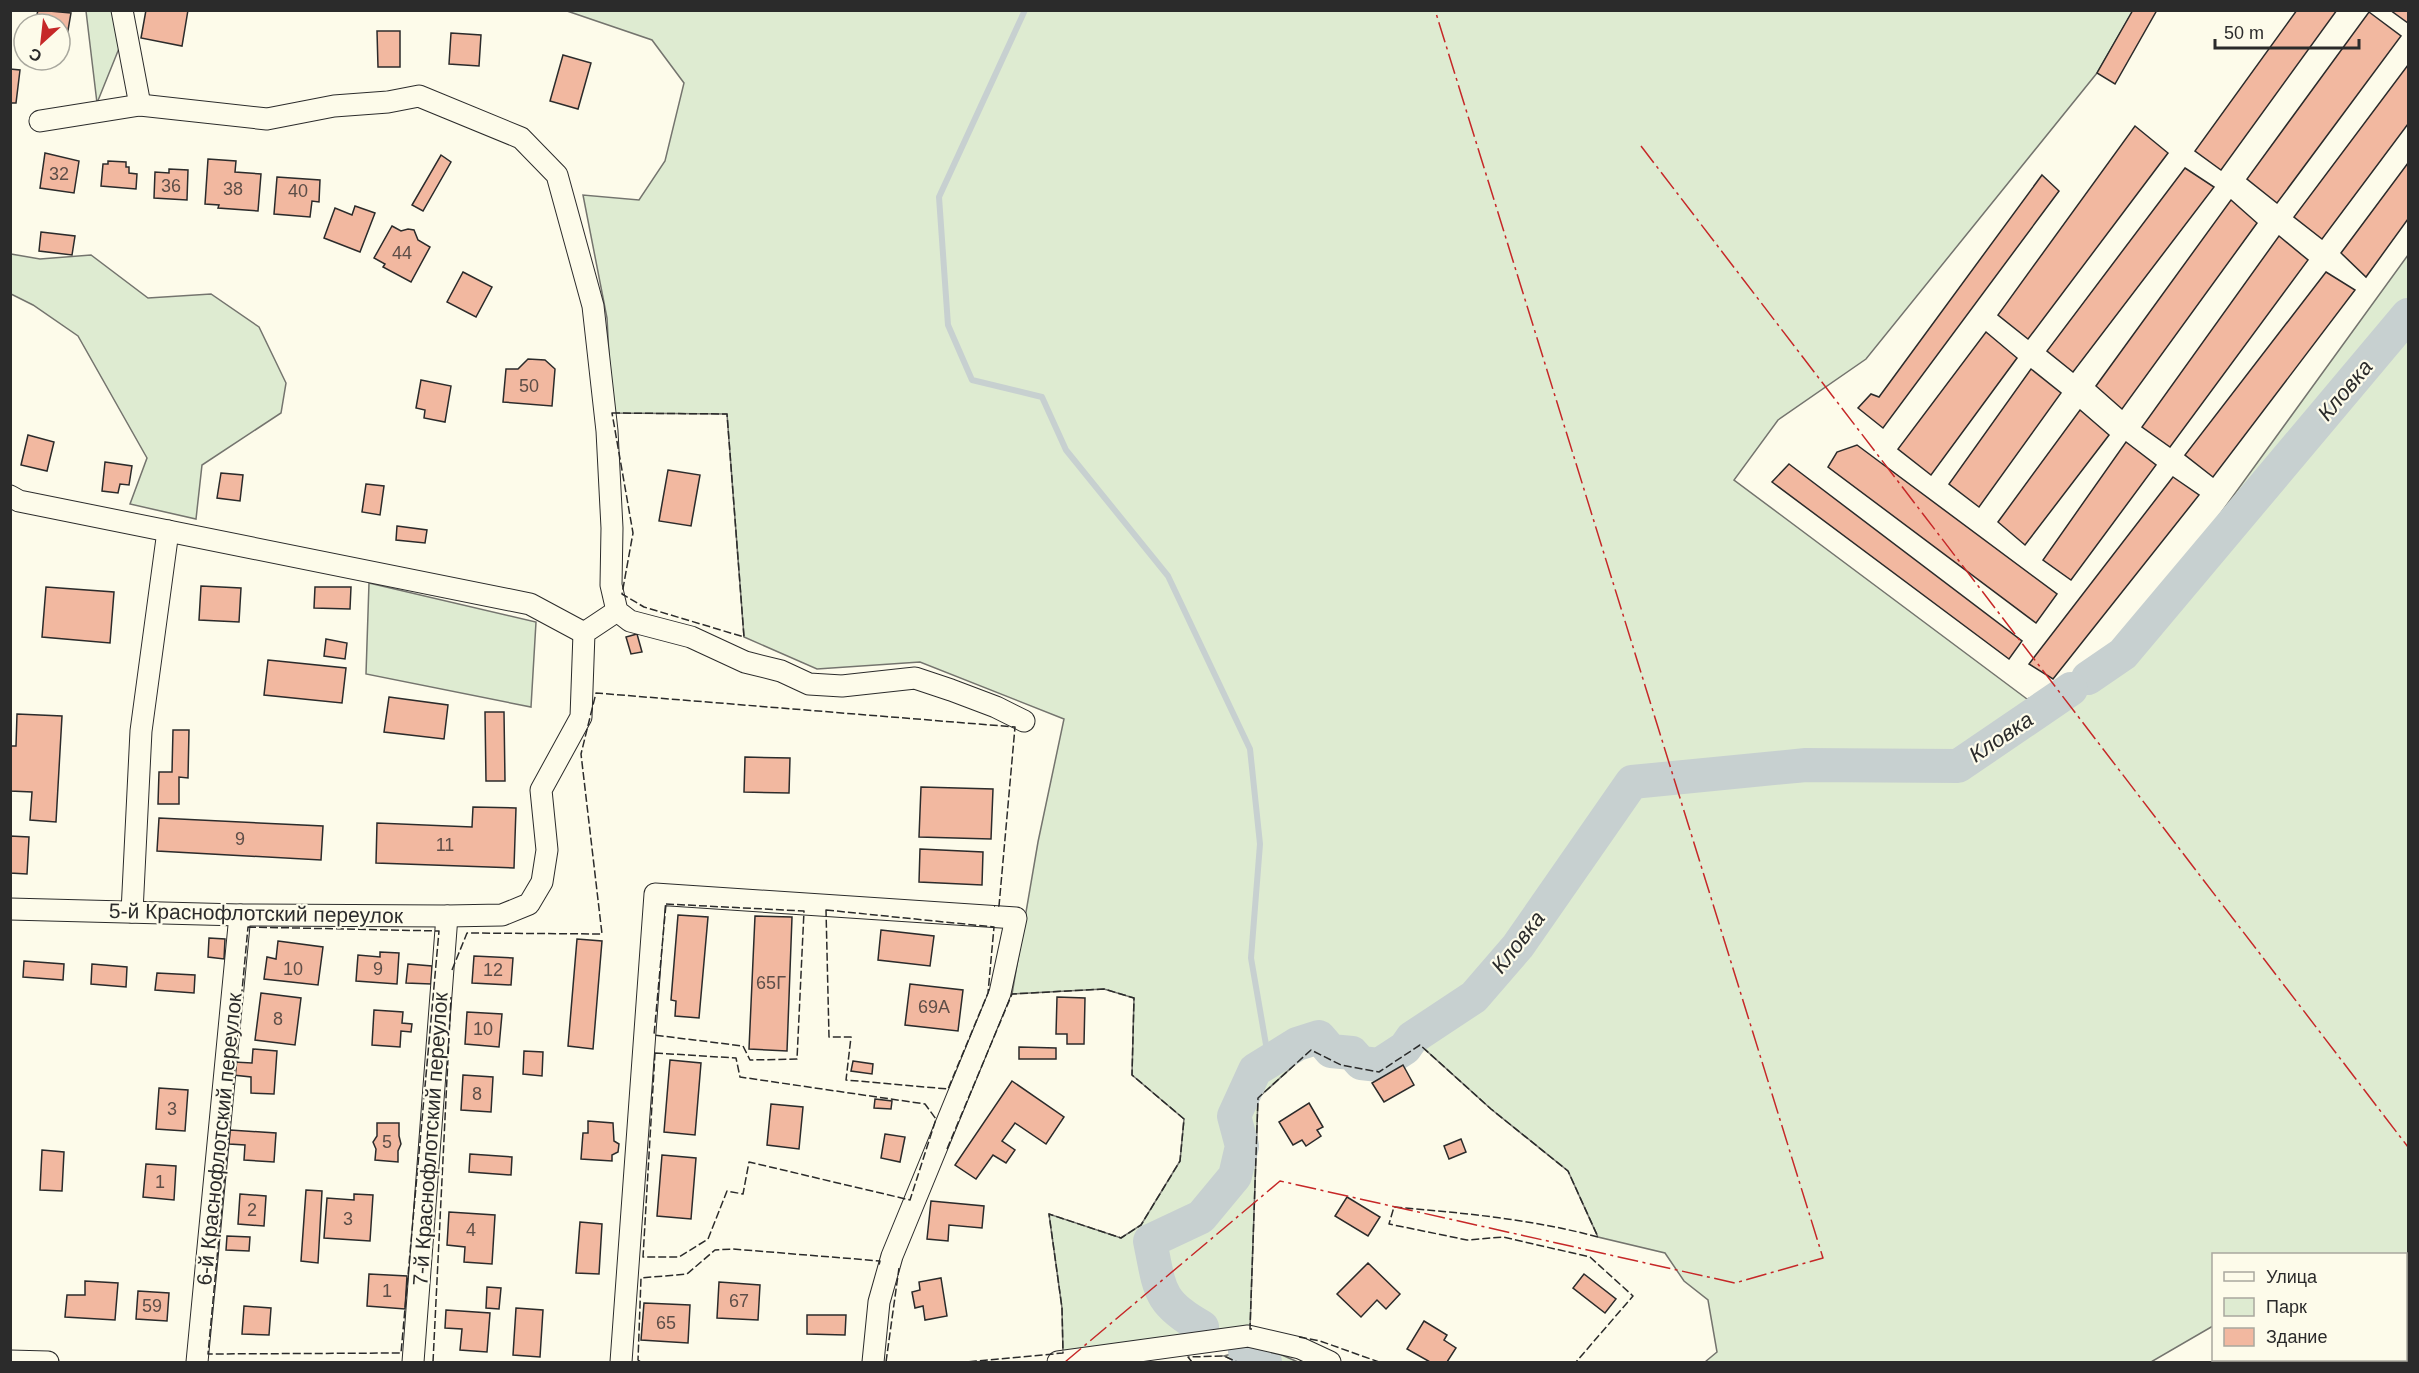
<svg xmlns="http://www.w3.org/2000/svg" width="2419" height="1373" viewBox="0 0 2419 1373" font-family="Arial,sans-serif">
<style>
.green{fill:#deebd1;stroke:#74746e;stroke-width:1.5}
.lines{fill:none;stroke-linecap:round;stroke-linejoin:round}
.stream{stroke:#c7d0d0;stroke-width:6}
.river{stroke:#c7d0d0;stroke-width:34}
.building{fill:#f2b8a0;stroke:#2b2b2b;stroke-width:1.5}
.minor-casing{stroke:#2b2b2b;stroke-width:23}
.minor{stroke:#fdfbea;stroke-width:21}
.fence{stroke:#2b2b2b;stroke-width:1.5;stroke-dasharray:8 3;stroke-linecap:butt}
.power{stroke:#c62828;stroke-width:1.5;stroke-dasharray:21 4.5 3 4.5;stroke-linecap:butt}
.labels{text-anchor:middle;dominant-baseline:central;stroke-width:4.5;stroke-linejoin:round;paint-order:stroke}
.number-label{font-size:18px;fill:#5d4e48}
.street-label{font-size:21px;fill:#2b2b2b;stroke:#fdfbea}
.water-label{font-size:22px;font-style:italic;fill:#2b2b2b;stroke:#fdfbea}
</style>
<rect width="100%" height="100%" fill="#fdfbea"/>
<g class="green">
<path d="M86,11h26l8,35 -23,57z"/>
<path d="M567,11h1566l-36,62 -231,286 -88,61 -44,60 293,219 77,-25 304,-419v1107h-99v-2h97v-106h-192l-1,72 -62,36h-446l12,-10 -9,-52 -24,-19 -19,-28 -67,-16 -30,-66 -77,-62 -71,-64 -41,27 -38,-7 -30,-15 -53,48 -8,231 -187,24 -1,-45 -13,-94 72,24 20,-13 39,-64 4,-42 -52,-44 2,-77 -30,-9 -92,5 26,-152 26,-123 -144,-57 -103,7 -73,-32 -17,-223 -115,-1 -5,-95 -24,-123 56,5 26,-39 19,-78 -32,-43z"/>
<path d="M11,254l29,5 51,-4 57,43 63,-4 48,33 27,56 -5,30 -79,52 -6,54 -66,-15 17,-46 -69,-122 -45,-31 -22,-11z"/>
<path d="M369,583l167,39 -5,85 -165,-33z"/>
<path d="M1261,1346l37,16h-61l-13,-6z"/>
</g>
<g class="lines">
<path class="stream" d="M1025,10l-86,187 9,128 24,55 70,17 24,53 102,126 82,173 10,95 -9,114 18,104"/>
<g class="river">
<path d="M2088,678l35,-24 285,-339"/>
<path d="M1202,1327c-45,-25 -42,-38 -52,-86l51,-24 34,-41 7,-30 -8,-30 21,-46 42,-26 22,-7 12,14 21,2 9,10 18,2 26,-17 7,-10 62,-41 44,-51 114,-164 174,-17 152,1 113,-77"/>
<path d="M1245,1351l20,11"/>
</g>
</g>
<g class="building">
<path d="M38,10l33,3 -5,29h-6v-18h-25z"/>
<path d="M146,10h42l-6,36 -41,-8z"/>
<path d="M2133,10h24l-42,74 -18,-11z"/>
<path d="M2297,10h40l-116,160 -26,-19z"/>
<path d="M2390,10h18v13z"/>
<path d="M2369,12l32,24 -124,167 -30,-24z"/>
<path d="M377,31h23v36h-22z"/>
<path d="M451,33l30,2 -2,31 -30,-2z"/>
<path d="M563,55l28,8 -13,46 -28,-8z"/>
<path d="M2408,65v59l-86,115 -28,-22z"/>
<path d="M10,69l10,1 -4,33h-6z"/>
<path d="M2135,126l33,27 -140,186 -30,-24z"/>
<path d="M45,153l34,8 -5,32 -34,-5z"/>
<path d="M441,155l10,7 -28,49 -11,-6z"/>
<path d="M208,159l28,2 -1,11 26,2 -3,37 -40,-3 1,-3 -14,-1z"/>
<path d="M108,161l18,1v5h3v6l8,1 -1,15 -35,-3 2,-22h5z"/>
<path d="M2408,163v56l-42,58 -25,-24z"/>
<path d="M2185,168l29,19 -141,185 -26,-21z"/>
<path d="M169,169l19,1 -1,30 -33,-2 1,-26 14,1z"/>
<path d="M2042,175l17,16 -176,237 -25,-20 13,-14 8,3z"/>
<path d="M277,177l43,3 -1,22 -7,-1 -2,16 -36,-3z"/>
<path d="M2231,200l26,23 -135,186 -26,-23z"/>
<path d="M355,206l20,7 -15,39 -36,-14 11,-30 17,7z"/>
<path d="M392,226l9,5 7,-2 6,1 4,10 12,7 -19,35 -28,-15 2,-3 -11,-6z"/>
<path d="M41,232l34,4 -3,19 -33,-4z"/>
<path d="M2279,236l29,24 -138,187 -28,-20z"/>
<path d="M463,272l29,15 -16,30 -29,-15z"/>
<path d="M2326,272l29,18 -142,187 -28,-22z"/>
<path d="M1986,332l31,26 -86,117 -33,-26z"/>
<path d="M528,359l17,1 10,9 -3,37 -49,-4 3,-33h12z"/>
<path d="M2031,369l30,24 -82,114 -30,-23z"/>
<path d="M421,380l30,6 -6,36 -21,-4 1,-8 -9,-2z"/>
<path d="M2080,410l29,25 -84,110 -27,-23z"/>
<path d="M28,435l26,7 -7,29 -26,-6z"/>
<path d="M2126,442l30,23 -85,115 -28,-20z"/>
<path d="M1857,445l200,149 -21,29 -208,-156 9,-15z"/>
<path d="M105,462l27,4 -3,19 -9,-1 -2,9 -16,-2z"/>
<path d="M1789,464l233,177 -13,18 -237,-177z"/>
<path d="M668,470l32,5 -9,51 -32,-5z"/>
<path d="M221,473l22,2 -3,26 -23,-3z"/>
<path d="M2173,477l26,18 -146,184 -24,-15z"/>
<path d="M366,484l18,2 -4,29 -18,-3z"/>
<path d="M397,526l30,4 -2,13 -29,-3z"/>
<path d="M201,586l40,2 -2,34 -40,-2z"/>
<path d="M46,587l68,5 -4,51 -68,-6z"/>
<path d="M315,587h36l-1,22 -36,-1z"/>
<path d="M637,634l5,18 -11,2 -5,-17z"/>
<path d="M326,639l21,4 -2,16 -21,-3z"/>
<path d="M268,660l78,8 -4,35 -78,-8z"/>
<path d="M389,697l59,8 -4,34 -60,-7z"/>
<path d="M485,712h19l1,69h-19z"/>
<path d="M17,714l45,2 -6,106 -26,-2 2,-28 -22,-1v-45h6z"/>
<path d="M173,730h16l-1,48 -9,-1v27h-21l1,-32h13z"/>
<path d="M745,757l45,1 -1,35 -45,-1z"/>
<path d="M921,787l72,2 -2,50 -72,-2z"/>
<path d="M473,807l43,1 -2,60 -138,-5 1,-40 95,4z"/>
<path d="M159,818l164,8 -2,34 -164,-9z"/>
<path d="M10,836l19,1 -2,37 -17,-1z"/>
<path d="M920,849l63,3 -1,33 -63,-3z"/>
<path d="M678,915l30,2 -9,101 -24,-2 1,-15 -5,-1z"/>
<path d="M755,916l37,1 -5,134 -38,-2z"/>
<path d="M881,930l53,6 -4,30 -52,-6z"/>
<path d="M209,938l16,1 -1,20 -16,-2z"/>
<path d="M577,939l25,2 -9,108 -25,-3z"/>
<path d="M278,941l45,6 -5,38 -54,-6 3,-22 9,2z"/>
<path d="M380,952l19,1 -2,31 -41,-3 2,-26 22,2z"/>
<path d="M474,956l39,2 -2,27 -39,-2z"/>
<path d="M24,961l40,3 -1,16 -40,-3z"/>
<path d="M92,964l35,3 -1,20 -35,-3z"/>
<path d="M408,964l24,2 -1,18 -25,-1z"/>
<path d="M157,973l38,2 -1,18 -39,-3z"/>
<path d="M910,984l53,6 -5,41 -53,-6z"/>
<path d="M261,993l40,5 -6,47 -40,-5z"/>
<path d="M1057,997l28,1 -1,46h-17v-10h-11z"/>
<path d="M374,1010l29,2 -1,11 10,1 -1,8 -10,-1 -1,16 -28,-2z"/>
<path d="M467,1012l35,2 -3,33 -34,-3z"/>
<path d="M1019,1047l37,1v11h-37z"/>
<path d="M253,1049l24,2 -3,43 -23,-1v-16l-18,-2 1,-13 18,1z"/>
<path d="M524,1051l19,1 -1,24 -19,-2z"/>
<path d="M670,1060l31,3 -6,72 -31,-3z"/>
<path d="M853,1061l20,3 -1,10 -21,-3z"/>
<path d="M1403,1065l11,20 -30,17 -12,-19z"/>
<path d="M463,1075l30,2 -2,35 -30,-2z"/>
<path d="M1012,1081l52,36 -18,27 -31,-21 -13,18 13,9 -9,13 -13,-8 -17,24 -21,-14z"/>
<path d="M159,1088l29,2 -3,41 -29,-2z"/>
<path d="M875,1099l17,2 -1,8 -17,-1z"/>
<path d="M1309,1103l14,24 -6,3 4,6 -15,10 -4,-6 -9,5 -14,-23z"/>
<path d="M771,1104l32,3 -4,42 -32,-4z"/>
<path d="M588,1121l25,2 1,18 5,3 -1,8 -6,3v6l-31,-2 2,-26h5z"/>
<path d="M377,1123h22v13l2,8 -3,7v11l-23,-2 1,-11 -3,-7 4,-6z"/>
<path d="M230,1130l46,3 -2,29 -30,-2 1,-15 -16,-1z"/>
<path d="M885,1134l20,3 -5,25 -19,-4z"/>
<path d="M1461,1139l5,13 -17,7 -5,-13z"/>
<path d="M42,1150l22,2 -2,39 -22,-1z"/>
<path d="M470,1154l42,3 -1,18 -42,-3z"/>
<path d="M662,1155l34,3 -5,61 -34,-3z"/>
<path d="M146,1164l30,2 -2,34 -31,-3z"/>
<path d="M306,1190l16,1 -4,72 -17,-2z"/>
<path d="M240,1194l26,2 -2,30 -26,-2z"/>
<path d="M354,1194l19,1 -3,46 -46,-3 3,-40 27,2z"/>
<path d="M1347,1197l33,20 -12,19 -33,-20z"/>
<path d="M931,1201l53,5 -2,22 -33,-3 -1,16 -21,-2z"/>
<path d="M449,1212l46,3 -3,49 -28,-2 1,-15 -18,-2z"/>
<path d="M580,1222l22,2 -3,50 -23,-1z"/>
<path d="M227,1236l23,1 -1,14 -23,-1z"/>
<path d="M1368,1263l32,31 -14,15 -9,-9 -16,17 -24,-23z"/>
<path d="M369,1274l38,2 -2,33 -38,-3z"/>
<path d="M1584,1274l32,25 -11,14 -32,-25z"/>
<path d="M941,1278l6,38 -22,4 -2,-14 -8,2 -3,-16 8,-2 -1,-8z"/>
<path d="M85,1281l33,2 -3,37 -50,-3 2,-22h18z"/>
<path d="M719,1282l41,3 -2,35 -41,-2z"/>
<path d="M487,1287l14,1 -2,21 -13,-1z"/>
<path d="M138,1291l31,2 -2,28 -31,-2z"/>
<path d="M644,1303l46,2 -2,38 -47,-3z"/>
<path d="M244,1306l27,2 -2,27 -27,-1z"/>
<path d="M516,1308l27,2 -3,47 -27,-2z"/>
<path d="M446,1310l44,3 -3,39 -27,-2 2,-21 -17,-1z"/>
<path d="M807,1315h39l-1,20 -38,-1z"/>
<path d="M1424,1321l23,14 -3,5 12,8 -9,14h-17l-23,-13z"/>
</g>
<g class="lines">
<defs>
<g id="minor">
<path d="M122,10l18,95"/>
<path d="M40,121l100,-16 127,14 67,-13 54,-4 31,-6 102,42 36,37 36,131 14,125 5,97 -1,57 6,26 13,10 61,16 54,25 36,9 28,13 33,2 73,-8 36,12 45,17 28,14"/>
<path d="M10,496l9,5 511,103 54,29"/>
<path d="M10,909l230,6 207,1 55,-1 27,-11 13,-22 5,-32 -6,-60 40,-73 3,-84 33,-22"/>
<path d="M132,912l9,-181 27,-200"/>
<path d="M10,1361l38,1"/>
<path d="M197,1362l43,-447"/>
<path d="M413,1362l34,-446"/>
<path d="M621,1362l34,-468 361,24 -16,75 -108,263 -13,46 -6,60"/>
<path d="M1058,1362l190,-26 52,12 30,14"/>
</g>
</defs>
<use href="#minor" class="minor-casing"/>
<use href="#minor" class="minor"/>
<g class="fence">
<path d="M612,413l115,1 17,223 -100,-30 -22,-13 11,-61z"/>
<path d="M666,904l138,7 -7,148 -47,1 -7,-14 -89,-11z"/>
<path d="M826,910l168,17 -6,66 -40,96 -102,-9 5,-43h-22z"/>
<path d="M248,927l191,4 -38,422 -193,1z"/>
<path d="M452,970l15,-37 135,1 -21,-180 15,-61 419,34 -16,179h-5"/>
<path d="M655,1053l81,5 4,19 185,27 11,15 -26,81 -161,-38 -6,32 -16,-3 -19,48 -29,18h-36z"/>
<path d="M947,1149l65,-155 92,-5 30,9 -2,77 52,44 -4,42 -39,64 -20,13 -72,-24 13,94 1,45 -96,9"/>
<path d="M1252,1329h-2l8,-231 53,-48 30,15 38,7 41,-27 71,64 77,62 30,66c-67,-18 -135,-24 -204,-30l-5,17 78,16 36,-3 87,20 43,39 -57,66"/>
<path d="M1299,1337l21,4 59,21"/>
<path d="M433,1362l18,-365"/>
<path d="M641,1362l-3,-2 3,-82 46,-4 28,-24 18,-1 147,12 -1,4"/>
<path d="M886,1362l13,-94"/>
<path d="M1192,1362l-4,-5 36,-1 13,6"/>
</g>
<g class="power">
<path d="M1641,146l767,1001"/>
<path d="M2406,1286l2,-5"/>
<path d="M1065,1362l215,-181 455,102 88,-25 -388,-1248"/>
<path d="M2361,1362l2,-2"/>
</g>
</g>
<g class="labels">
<g class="number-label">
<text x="59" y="174">32</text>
<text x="171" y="186">36</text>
<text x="233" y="189">38</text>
<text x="298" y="191">40</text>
<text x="402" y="253">44</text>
<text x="529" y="386">50</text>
<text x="240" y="839">9</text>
<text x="445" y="845">11</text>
<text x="293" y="969">10</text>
<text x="378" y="969">9</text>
<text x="493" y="970">12</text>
<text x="771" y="983">65Г</text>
<text x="934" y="1007">69А</text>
<text x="278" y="1019">8</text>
<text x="483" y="1029">10</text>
<text x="477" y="1094">8</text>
<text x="172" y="1109">3</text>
<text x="387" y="1142">5</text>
<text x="160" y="1182">1</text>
<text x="252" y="1210">2</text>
<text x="348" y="1219">3</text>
<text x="471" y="1230">4</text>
<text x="387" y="1291">1</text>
<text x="739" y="1301">67</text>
<text x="152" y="1306">59</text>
<text x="666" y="1323">65</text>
</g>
<g class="street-label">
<text transform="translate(256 913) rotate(1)">5-й Краснофлотский переулок</text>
<text transform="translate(219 1139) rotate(-84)">6-й Краснофлотский переулок</text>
<text transform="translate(430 1139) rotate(-86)">7-й Краснофлотский переулок</text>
</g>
<g class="water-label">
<text transform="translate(2345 390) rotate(-50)">Кловка</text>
<text transform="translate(2001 737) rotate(-34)">Кловка</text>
<text transform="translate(1518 942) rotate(-52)">Кловка</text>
</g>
</g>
<rect width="2419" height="1373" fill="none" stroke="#2b2b2b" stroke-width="24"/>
<rect x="2212" y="1253" width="195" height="108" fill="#fdfbea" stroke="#a9a89e" stroke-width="1.5"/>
<rect x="2224" y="1272" width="30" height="9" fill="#fdfbea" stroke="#a9a89e" stroke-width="1.5"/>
<text x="2266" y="1283" font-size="18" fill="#2b2b2b">Улица</text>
<rect x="2224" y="1298" width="30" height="18" fill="#deebd1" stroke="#a9a89e" stroke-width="1.5"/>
<text x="2266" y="1313" font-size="18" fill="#2b2b2b">Парк</text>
<rect x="2224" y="1328" width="30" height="18" fill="#f2b8a0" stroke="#a9a89e" stroke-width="1.5"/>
<text x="2266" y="1343" font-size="18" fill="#2b2b2b">Здание</text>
<g transform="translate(42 42) rotate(207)"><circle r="28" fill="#fdfbea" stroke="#a9a89e" stroke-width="1.5"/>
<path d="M0-4.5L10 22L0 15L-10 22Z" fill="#c62828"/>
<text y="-9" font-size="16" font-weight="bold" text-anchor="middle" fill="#2b2b2b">С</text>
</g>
<path d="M2215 39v9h144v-9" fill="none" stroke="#2b2b2b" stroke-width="3"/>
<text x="2224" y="39" font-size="18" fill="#2b2b2b" stroke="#fdfbea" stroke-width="4.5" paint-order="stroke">50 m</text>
</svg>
